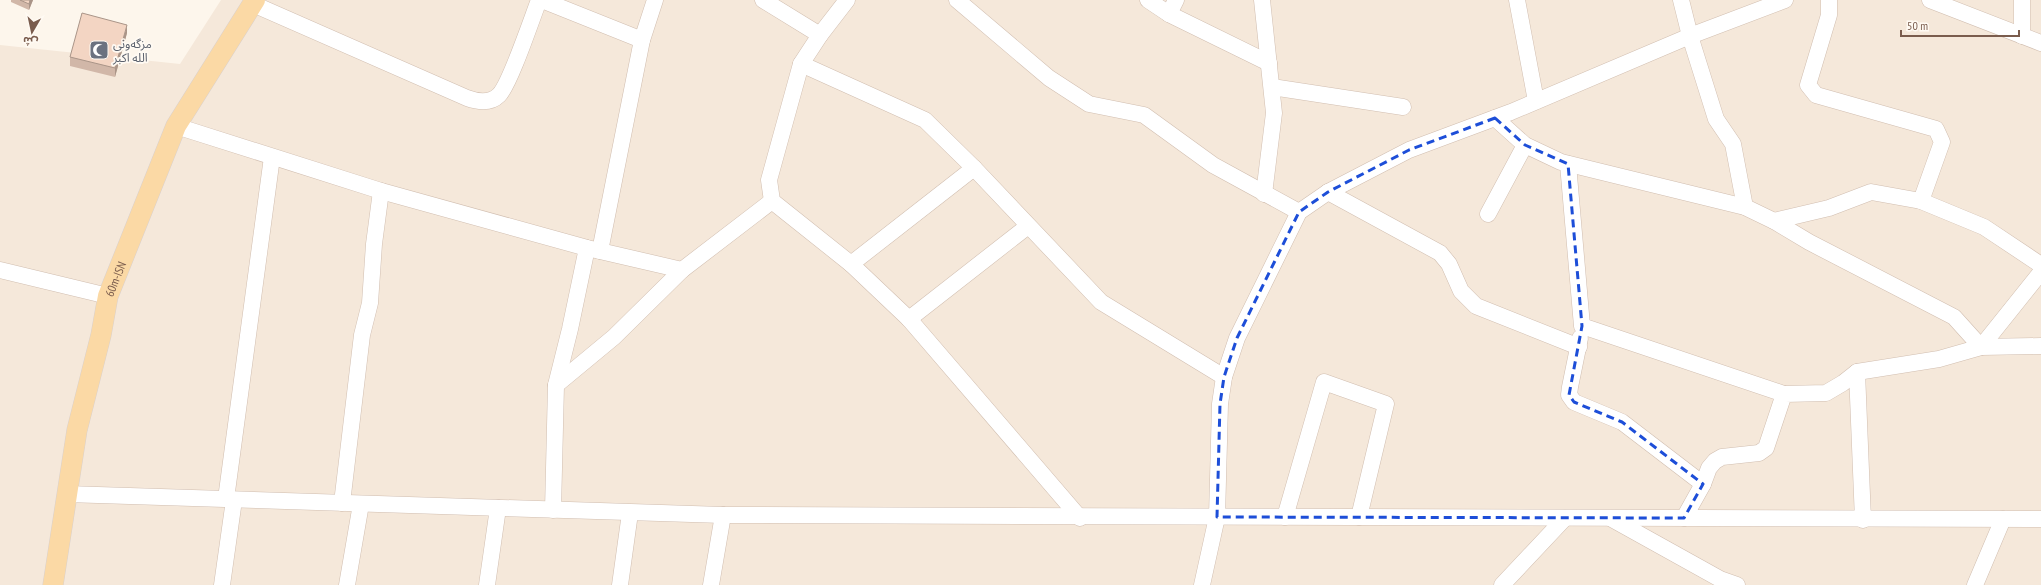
<svg xmlns="http://www.w3.org/2000/svg" width="2041" height="585" viewBox="0 0 2041 585" font-family="'PT Sans Narrow','Noto Sans Arabic',sans-serif">
<style>
.residential{fill:#f5e8da}
.lines{fill:none;stroke-linecap:round;stroke-linejoin:round}
.minor-casing{stroke:#d1beb0;stroke-width:17}
.major-casing{stroke:#dad1cd;stroke-width:21}
.minor{stroke:#fff;stroke-width:16}
.major{stroke:#fbd9a5;stroke-width:20}
.wall{fill:#d1b7a8}
.shaded-wall{fill:#aa9588}
.building{fill:#f3d5c3;stroke:#aa9588}
.marked{fill:none;stroke:#1d4ed8;stroke-width:3;stroke-dasharray:8 5;stroke-linejoin:round}
.labels{text-anchor:middle;dominant-baseline:central;stroke-width:3.5;stroke-linejoin:round;paint-order:stroke}
.worship-label{font-size:12px;fill:#5b616d;stroke:#fffaf3;text-anchor:start}
.street-label{font-size:12px;fill:#7a5c4d;stroke:#fffaf3}
</style>
<rect width="100%" height="100%" fill="#fdf6ec"/>
<path class="residential" d="M221,0h1820v585h-2041v-540l180,19z"/>
<g class="lines">
<defs>
<g id="minor">
<path d="M542,0l100,40"/>
<path d="M763,0l57,35"/>
<path d="M847,0l-27,35 -19,29 -32,116 3,21 79,63 58,55 171,199"/>
<path d="M957,0l92,78 40,26 55,11 69,50 86,47"/>
<path d="M1148,0l21,14 100,49"/>
<path d="M1262,0l12,113 -10,81"/>
<path d="M1517,0l19,101"/>
<path d="M1681,0l9,36 26,83 17,25 12,63"/>
<path d="M1829,0v15l-21,70 8,10 120,34 6,13 -21,59 63,26 57,38"/>
<path d="M1930,0l111,43"/>
<path d="M2022,0v36"/>
<path d="M253,4l214,94c11,4 23,6 32,-3 11,-11 33,-77 40,-95"/>
<path d="M1169,14l7,-14"/>
<path d="M801,64l124,56 49,48 127,134 123,75"/>
<path d="M1272,87l131,20"/>
<path d="M1495,118l30,27 36,17 184,45 29,14 35,21 145,75 27,30 60,-1"/>
<path d="M176,126l205,65 206,57 95,22"/>
<path d="M1568,164l14,162 202,68"/>
<path d="M1328,192l112,61 9,11 12,27 15,15 103,41"/>
<path d="M1488,214l37,-69"/>
<path d="M1774,221l55,-13 42,-16 50,9"/>
<path d="M600,251l42,-211 13,-40"/>
<path d="M851,264l123,-96"/>
<path d="M0,270l108,26"/>
<path d="M909,319l119,-93"/>
<path d="M1580,338l-10,49 -1,8 5,7 48,20 81,62"/>
<path d="M1857,372l6,148"/>
<path d="M556,385l58,-48 68,-67 90,-69"/>
<path d="M66,494l657,21 1318,4"/>
<path d="M226,499l46,-342"/>
<path d="M342,503l20,-168 8,-32 4,-59 7,-53"/>
<path d="M553,510l3,-125 14,-56 17,-81"/>
<path d="M1285,517l39,-135 62,22 -27,113"/>
<path d="M1684,518l19,-34 6,-16 6,-7 7,-4 37,-4 7,-5 18,-54 42,-1 17,-10 14,-11 82,-13 42,-12 60,-75"/>
<path d="M1612,519l108,60 17,6"/>
<path d="M222,585l12,-85"/>
<path d="M347,585l14,-81"/>
<path d="M487,585l11,-77"/>
<path d="M620,585l10,-72"/>
<path d="M711,585l12,-70"/>
<path d="M1202,585l15,-68 3,-113 4,-27 13,-39 62,-126 29,-20 81,-42 102,-38 179,-76 95,-36"/>
<path d="M1502,585l63,-67"/>
<path d="M1975,585l28,-66"/>
</g>
<g id="major">
<path id="s1" d="M53,585l24,-155 24,-95 7,-39 68,-170 79,-126"/>
</g>
</defs>
<use href="#minor" class="minor-casing"/>
<use href="#major" class="major-casing"/>
<use href="#minor" class="minor"/>
<use href="#major" class="major"/>
</g>
<g class="wall">
<path d="M11,0h22l-4,10 -18,-8z"/>
<path d="M127,33l-12,44 -45,-11v-9z"/>
</g>
<g class="shaded-wall">
<path d="M30,0h3l-4,10v-6z"/>
<path d="M127,25v8l-12,44v-9z"/>
</g>
<g class="building">
<path d="M20,0h10l-1,4z"/>
<path d="M82,13l45,12 -12,43 -45,-11z"/>
</g>
<path class="marked" d="M1495,118l30,27 43,19 14,162 -13,69 5,7 48,20 81,62 -19,34 -467,-1 3,-113 4,-27 13,-39 62,-126 29,-20 81,-42z"/>
<defs>
<symbol id="mosque-square" viewBox="-11 -11 22 22"><rect x="-9" y="-9" width="18" height="18" rx="4" fill="#6b7280" stroke="#fffaf3"/><path d="M3.5-4.9A6 6 0 1 0 3.5 4.9A5 5 0 1 1 3.5-4.9Z" fill="#fff"/></symbol>
</defs>
<g fill-rule="evenodd">
<use href="#mosque-square" x="88" y="39" width="22" height="22"/>
</g>
<g class="labels">
<g class="worship-label">
<text x="113" y="43">مزگه‌ونی<tspan x="113" dy="14">الله‌ اكبر</tspan></text>
</g>
<g class="street-label">
<text stroke="none"><textPath href="#s1" startOffset="313">60m-ISN</textPath></text>
</g>
</g>
<g transform="translate(32 32) rotate(189)" stroke="#fffaf3" stroke-width="3" paint-order="stroke">
<path d="M0-3L7 15L0 10L-7 15Z" fill="#7a5c4d"/>
<text y="-6" font-size="11" font-weight="bold" text-anchor="middle" fill="#7a5c4d">ش</text>
</g>
<path d="M1901 30v6h118v-6" fill="none" stroke="#7a5c4d" stroke-width="2"/>
<text x="1907" y="30" font-size="12" fill="#7a5c4d" stroke="#fffaf3" stroke-width="3" paint-order="stroke">50 m</text>
</svg>
